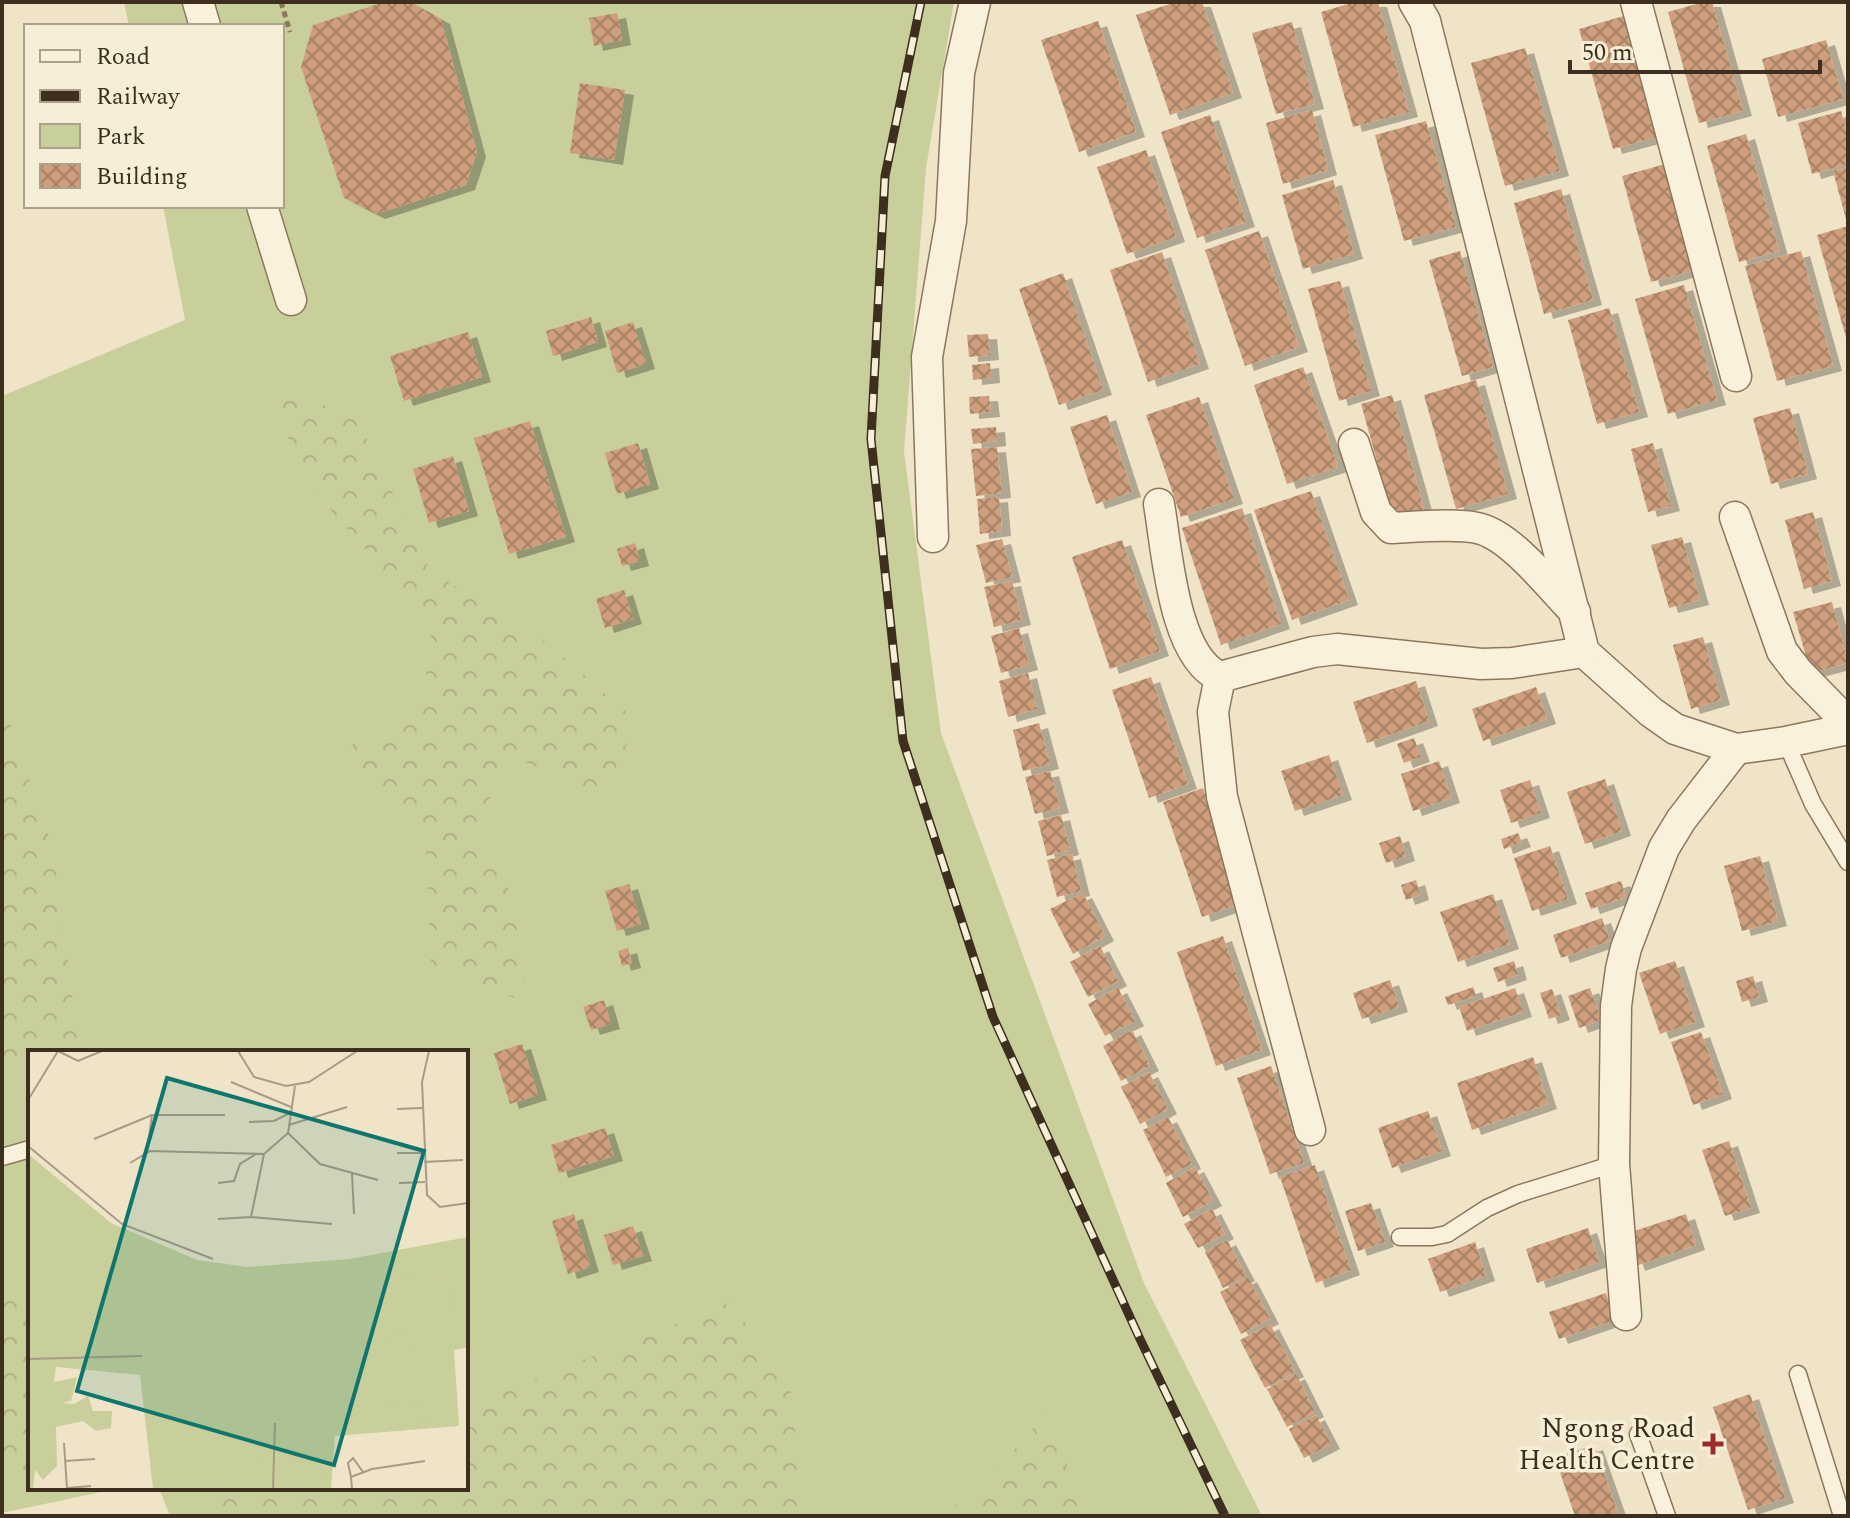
<svg xmlns="http://www.w3.org/2000/svg" width="1850" height="1518" viewBox="0 0 1850 1518" font-family="Spectral,serif">
<style>
.green{fill:#c9cf9b}
.forest{fill:url(#forest-crowns)}
.building{fill:url(#building-cross-hatch);filter:url(#shadow)}
.lines{fill:none;stroke-linecap:round;stroke-linejoin:round}
.service-casing{stroke:#8d765c;stroke-width:19}
.minor-casing{stroke:#8d765c;stroke-width:33}
.path{stroke:#8d765c;stroke-width:5;stroke-dasharray:6 4;stroke-linecap:butt}
.service{stroke:#faf1dc;stroke-width:16}
.minor{stroke:#faf1dc;stroke-width:30}
.rail-casing{stroke:#3d2e20;stroke-width:9}
.rail{stroke:#f7eed8;stroke-width:6;stroke-dasharray:18;stroke-linecap:butt}
.poi-dot{fill:#9e2a2b;stroke:#f7eed8;stroke-width:3}
.labels{text-anchor:middle;dominant-baseline:central;stroke-width:7;stroke-linejoin:round;paint-order:stroke}
.poi-label{font-size:28px;fill:#3d2e20;stroke:#f7eed8;text-anchor:end}
.inset-road{fill:none;stroke:#a89b85;stroke-width:2}
.view{fill:#0f766e;fill-opacity:0.15;stroke:#0f766e;stroke-width:4}
.inset-edge{fill:none;stroke:#3d2e20;stroke-width:4}
</style>
<defs>
<pattern id="forest-crowns" width="20" height="18" patternUnits="userSpaceOnUse" patternTransform="scale(2)"><rect width="20" height="18" fill="#c9cf9b"/><path d="M2 6a3 3 0 1 1 6 0M12 15a3 3 0 1 1 6 0" fill="none" stroke="#aeb285"/></pattern>
<pattern id="building-cross-hatch" width="8" height="8" patternUnits="userSpaceOnUse" patternTransform="scale(2)"><rect width="8" height="8" fill="#cf9f7d"/><path d="M0 0l8 8M0 8l8-8" fill="none" stroke="#a98266"/></pattern>
<filter id="shadow"><feDropShadow dx="9" dy="5" stdDeviation="0" flood-color="#0004"/></filter>
</defs>
<rect width="100%" height="100%" fill="#f0e4c8"/>
<path class="green" d="M124,2h830l-28,166 -22,284 37,281 203,550 118,233h-1092l-11,-28h307v-436h-436v436h90l-118,25v-1117l183,-76 -22,-114h119v-180h-153z"/>
<g class="forest">
<path d="M280,388l77,30 73,153 110,66 98,85 -36,74 -97,-43 -28,84 45,74 2,90 -93,-32 -6,-141 -81,-79 78,-39 10,-86 -139,-156z"/>
<path d="M2,700l51,148 26,199 -24,5h-25v5l-28,7z"/>
<path d="M2,1278l5,10 23,4v179l-28,6z"/>
<path d="M729,1303l60,75 15,132 3,6h-603l-11,-28h273v-84l18,-5z"/>
<path d="M1048,1412l37,104h-150l38,-20z"/>
</g>
<g class="building">
<path d="M384,2h27l30,17 36,133 -11,33 -90,29 -32,-16 -43,-131 12,-42z"/>
<path d="M1176,2h26l31,91 -63,22 -34,-100z"/>
<path d="M1355,2h23l31,110 -56,15 -32,-115z"/>
<path d="M1704,2h8l31,109 -44,12 -31,-111z"/>
<path d="M617,13l5,27 -28,6 -5,-28z"/>
<path d="M1627,15l34,121 -48,13 -34,-120z"/>
<path d="M1098,21l38,111 -57,20 -38,-112z"/>
<path d="M1292,22l23,82 -39,10 -24,-81z"/>
<path d="M1826,40l17,59 -65,18 -16,-58z"/>
<path d="M1525,48l35,123 -55,15 -34,-123z"/>
<path d="M580,83l45,7 -11,70 -44,-7z"/>
<path d="M1312,110l16,60 -45,14 -17,-61z"/>
<path d="M1841,111l7,26v27l-36,10 -14,-51z"/>
<path d="M1210,115l36,107 -49,16 -36,-106z"/>
<path d="M1426,121l30,106 -52,14 -29,-106z"/>
<path d="M1746,134l33,117 -40,11 -32,-116z"/>
<path d="M1146,150l30,87 -49,17 -30,-87z"/>
<path d="M1669,163l30,106 -48,13 -29,-106z"/>
<path d="M1848,167v56h-1l-14,-52z"/>
<path d="M1333,180l21,74 -51,15 -21,-74z"/>
<path d="M1561,189l32,111 -49,14 -30,-111z"/>
<path d="M1848,226v115h-1l-30,-106z"/>
<path d="M1259,231l40,116 -54,19 -40,-116z"/>
<path d="M1460,251l33,116 -31,9 -33,-116z"/>
<path d="M1801,251l32,115 -56,15 -32,-115z"/>
<path d="M1162,252l38,112 -52,18 -38,-112z"/>
<path d="M1063,273l40,117 -44,15 -40,-116z"/>
<path d="M1340,281l31,110 -32,10 -31,-112z"/>
<path d="M1684,285l33,115 -49,14 -33,-115z"/>
<path d="M1609,308l30,104 -42,12 -29,-104z"/>
<path d="M591,317l7,25 -45,14 -7,-25z"/>
<path d="M633,322l13,42 -29,9 -12,-42z"/>
<path d="M468,332l14,45 -78,24 -14,-45z"/>
<path d="M988,334l2,21 -21,2 -2,-22z"/>
<path d="M990,363l1,15 -18,2 -1,-15z"/>
<path d="M1303,367l35,100 -51,17 -33,-99z"/>
<path d="M1476,380l32,114 -52,15 -32,-114z"/>
<path d="M1392,395l32,114 -31,9 -32,-114z"/>
<path d="M989,396l2,16 -21,2 -1,-17z"/>
<path d="M1199,397l35,102 -53,18 -35,-102z"/>
<path d="M1790,408l18,66 -37,10 -18,-66z"/>
<path d="M1107,415l25,77 -36,12 -26,-77z"/>
<path d="M530,421l36,116 -57,17 -35,-116z"/>
<path d="M996,427l1,14 -24,3 -2,-15z"/>
<path d="M638,443l12,41 -33,10 -12,-41z"/>
<path d="M1653,443l18,63 -23,6 -17,-63z"/>
<path d="M997,447l5,46 -26,3 -5,-47z"/>
<path d="M453,456l16,55 -40,12 -16,-54z"/>
<path d="M1311,491l38,109 -57,20 -38,-110z"/>
<path d="M999,497l3,34 -22,3 -3,-35z"/>
<path d="M1242,508l39,116 -60,21 -39,-117z"/>
<path d="M1813,512l19,69 -28,8 -19,-69z"/>
<path d="M1682,537l18,63 -31,8 -18,-63z"/>
<path d="M1002,539l10,38 -26,6 -10,-38z"/>
<path d="M1122,540l38,111 -50,18 -38,-112z"/>
<path d="M635,543l5,18 -18,5 -5,-17z"/>
<path d="M1012,581l10,39 -28,7 -10,-40z"/>
<path d="M624,590l9,29 -28,9 -9,-29z"/>
<path d="M1832,602l16,61 -37,10 -18,-61z"/>
<path d="M1019,628l10,37 -28,8 -10,-37z"/>
<path d="M1703,637l18,63 -30,9 -18,-64z"/>
<path d="M1028,673l9,36 -29,8 -9,-36z"/>
<path d="M1151,677l37,107 -39,14 -37,-108z"/>
<path d="M1416,681l13,40 -62,22 -14,-41z"/>
<path d="M1536,687l11,32 -64,22 -11,-32z"/>
<path d="M1039,723l11,41 -27,7 -10,-41z"/>
<path d="M1414,738l7,19 -17,6 -7,-19z"/>
<path d="M1329,755l14,40 -48,16 -14,-40z"/>
<path d="M1439,761l12,37 -38,13 -12,-37z"/>
<path d="M1050,771l10,37 -25,6 -10,-37z"/>
<path d="M1605,779l17,52 -37,13 -18,-52z"/>
<path d="M1530,780l11,33 -30,10 -11,-33z"/>
<path d="M1203,788l39,115 -40,14 -39,-115z"/>
<path d="M1061,815l9,35 -23,6 -9,-35z"/>
<path d="M1518,833l4,9 -18,7 -3,-10z"/>
<path d="M1400,836l6,20 -20,7 -7,-20z"/>
<path d="M1550,846l18,53 -36,12 -18,-53z"/>
<path d="M1072,854l9,37 -24,6 -10,-37z"/>
<path d="M1760,856l18,65 -36,10 -18,-65z"/>
<path d="M1416,880l4,15 -14,5 -5,-15z"/>
<path d="M1621,881l5,16 -35,12 -6,-16z"/>
<path d="M629,884l12,40 -24,7 -12,-40z"/>
<path d="M1083,893l22,43 -32,18 -23,-45z"/>
<path d="M1493,894l17,50 -52,18 -18,-50z"/>
<path d="M1602,918l8,23 -49,17 -8,-23z"/>
<path d="M1223,936l39,114 -46,16 -39,-114z"/>
<path d="M1100,946l18,35 -30,16 -18,-35z"/>
<path d="M628,948l4,15 -10,3 -4,-15z"/>
<path d="M1514,961l4,14 -20,7 -5,-14z"/>
<path d="M1675,961l21,61 -36,12 -21,-61z"/>
<path d="M1753,976l6,21 -17,5 -6,-21z"/>
<path d="M1390,980l9,27 -37,12 -9,-26z"/>
<path d="M1473,987l3,9 -28,9 -3,-8z"/>
<path d="M1118,988l17,33 -30,15 -17,-32z"/>
<path d="M1515,988l8,24 -56,19 -8,-24z"/>
<path d="M1590,988l11,32 -22,8 -11,-32z"/>
<path d="M1552,989l9,26 -12,4 -9,-26z"/>
<path d="M604,1000l7,24 -20,6 -8,-23z"/>
<path d="M1132,1030l18,36 -29,15 -18,-35z"/>
<path d="M1701,1032l22,62 -30,11 -22,-63z"/>
<path d="M522,1044l16,51 -28,9 -16,-51z"/>
<path d="M1533,1057l15,47 -76,26 -15,-47z"/>
<path d="M1271,1066l33,97 -34,11 -33,-96z"/>
<path d="M1149,1072l19,37 -28,15 -19,-37z"/>
<path d="M1428,1111l14,40 -50,17 -14,-40z"/>
<path d="M1168,1117l24,47 -26,13 -23,-47z"/>
<path d="M605,1128l9,28 -55,17 -8,-28z"/>
<path d="M1729,1141l22,67 -26,8 -23,-66z"/>
<path d="M1315,1165l36,105 -35,13 -36,-106z"/>
<path d="M1195,1167l18,34 -30,16 -17,-34z"/>
<path d="M1371,1203l14,39 -27,9 -13,-40z"/>
<path d="M1212,1209l13,25 -27,14 -14,-24z"/>
<path d="M574,1214l16,53 -22,7 -16,-53z"/>
<path d="M1686,1214l10,31 -60,21 -11,-32z"/>
<path d="M633,1226l10,30 -30,9 -9,-30z"/>
<path d="M1588,1228l11,34 -62,21 -11,-34z"/>
<path d="M1227,1240l19,36 -23,12 -18,-36z"/>
<path d="M1475,1242l11,34 -46,16 -12,-33z"/>
<path d="M1248,1277l22,42 -29,15 -21,-42z"/>
<path d="M1606,1293l9,27 -56,19 -10,-27z"/>
<path d="M1270,1324l25,48 -30,16 -25,-48z"/>
<path d="M1296,1374l19,38 -28,15 -20,-38z"/>
<path d="M1750,1394l35,104 -37,12 -35,-103z"/>
<path d="M1316,1415l15,29 -27,14 -15,-29z"/>
<path d="M1594,1445l25,71h-44l-20,-58z"/>
</g>
<g class="lines">
<defs>
<g id="service">
<path d="M1786,742l27,62 35,58"/>
<path d="M2,1157l28,-8"/>
<path d="M1400,1237h32l15,-3 40,-26 31,-14 96,-30"/>
<path d="M1798,1374l44,142"/>
<path d="M1638,1434l29,82"/>
</g>
<g id="minor">
<path d="M198,2l7,24"/>
<path d="M1414,2l11,19 159,631 67,60 24,17 61,20 50,-7 62,-13"/>
<path d="M1636,2l100,374"/>
<path d="M262,206l29,94"/>
<path d="M1354,444l22,68 15,16c22,-1 65,-5 86,0 33,6 74,60 98,84"/>
<path d="M1159,504c8,46 14,153 61,173l93,-25 24,-3 144,15 31,-1 72,-11"/>
<path d="M1735,517l47,134 16,21 50,51"/>
<path d="M933,537l-6,-180 24,-136 8,-148 16,-71"/>
<path d="M1220,677l-7,35 9,85 88,333"/>
<path d="M1626,1315l-12,-151 2,-158 5,-37 5,-21 38,-100 17,-28 55,-71"/>
</g>
</defs>
<use href="#service" class="service-casing"/>
<use href="#minor" class="minor-casing"/>
<path class="path" d="M281,2l9,30"/>
<use href="#service" class="service"/>
<use href="#minor" class="minor"/>
<defs>
<path id="rail" d="M921,2l-36,174 -14,263 32,302 90,276 147,322 85,177"/>
</defs>
<use href="#rail" class="rail-casing"/>
<use href="#rail" class="rail"/>
</g>
<path class="poi-dot" d="M1709 1432h8v8h8v8h-8v8h-8v-8h-8v-8h8z"/>
<g class="labels">
<g class="poi-label">
<text x="1695" y="1428">Ngong Road<tspan x="1695" dy="32">Health Centre</tspan></text>
</g>
</g>
<g transform="translate(28 1050)">
<rect width="440" height="440" fill="#f0e4c8"/>
<path d="M0,104l83,69 86,37 50,7 102,-8 119,-22v110l-14,3 5,76 -124,10 -4,53h-178l-13,-114 -84,-8 -2,15 23,-5 -6,24 -9,2 12,1 14,-8 5,15h19l-1,17 -15,3 -13,-10 -27,6 1,39 -14,14 -8,-10 -2,19h-5z" fill="#c9cf9b"/>
<path d="M425,220l-5,59 -11,6 -30,-7 -18,10 21,14 25,-6 13,18 -5,17h-47l-27,9 9,12 52,-2 5,18 -106,13 -4,58h-115l-34,-36 14,-28 33,-2 35,5 -2,31 39,-7 13,-25 28,-22 -3,-74 15,-7 35,1 -6,-26 -10,-17 58,-4zM202,268l11,10 -12,14 13,9h30l-10,14 -24,-6 -18,10 -2,-15 -15,-6 -33,16 -14,-2 9,-11 29,-5zM9,317l15,2 -1,18 23,-6 -4,19 -11,-3 1,7 15,3 12,-9 5,16 19,-2 -2,14 -14,3 -12,-10 -28,6 1,40 -13,13 -6,-12 -9,1v-50l12,-9 -12,-13v-19z" fill="#c9cf9b"/>
<path class="inset-road" d="M30,1l20,10 24,-10M210,1l16,26 32,9 23,-4 48,-31M401,1l-7,31 5,113 13,12 28,-4M203,32l60,25M0,50l30,-49M369,59l25,-1M221,72l25,-1 16,-8M261,75l58,-18M260,83l32,31 58,16M66,89l58,-24M0,96l94,78 91,35M119,101l5,-36h73M369,103h27M396,112l39,-2M102,113l20,-12 114,3 24,-21 7,-47M324,124l2,40M190,133l16,-2 6,-17 16,-10M371,133l26,-1M223,167l81,7M190,169l33,-2 13,-63M0,309l114,-3M36,393l3,46M37,411l30,-2M323,427l-3,-14 5,-5 10,14M39,438l24,-2M245,439l2,-66M324,439l-1,-12 21,-8 53,-8"/>
<path class="view" d="M139,28l257,73 -90,314 -257,-74z"/>
<rect width="440" height="440" class="inset-edge"/>
</g>
<rect width="1850" height="1518" fill="none" stroke="#3d2e20" stroke-width="8"/>
<rect x="24" y="24" width="260" height="184" fill="#f7eed8" stroke="#ada18e" stroke-width="2"/>
<rect x="40" y="50" width="40" height="12" fill="#faf1dc" stroke="#ada18e" stroke-width="2"/>
<text x="96" y="64" font-size="24" fill="#3d2e20">Road</text>
<rect x="40" y="90" width="40" height="12" fill="#3d2e20" stroke="#ada18e" stroke-width="2"/>
<text x="96" y="104" font-size="24" fill="#3d2e20">Railway</text>
<rect x="40" y="124" width="40" height="24" fill="#c9cf9b" stroke="#ada18e" stroke-width="2"/>
<text x="96" y="144" font-size="24" fill="#3d2e20">Park</text>
<rect x="40" y="164" width="40" height="24" fill="url(#building-cross-hatch)" stroke="#ada18e" stroke-width="2"/>
<text x="96" y="184" font-size="24" fill="#3d2e20">Building</text>
<path d="M1570 60v12h250v-12" fill="none" stroke="#3d2e20" stroke-width="4"/>
<text x="1582" y="60" font-size="24" fill="#3d2e20" stroke="#f7eed8" stroke-width="6" paint-order="stroke">50 m</text>
</svg>
